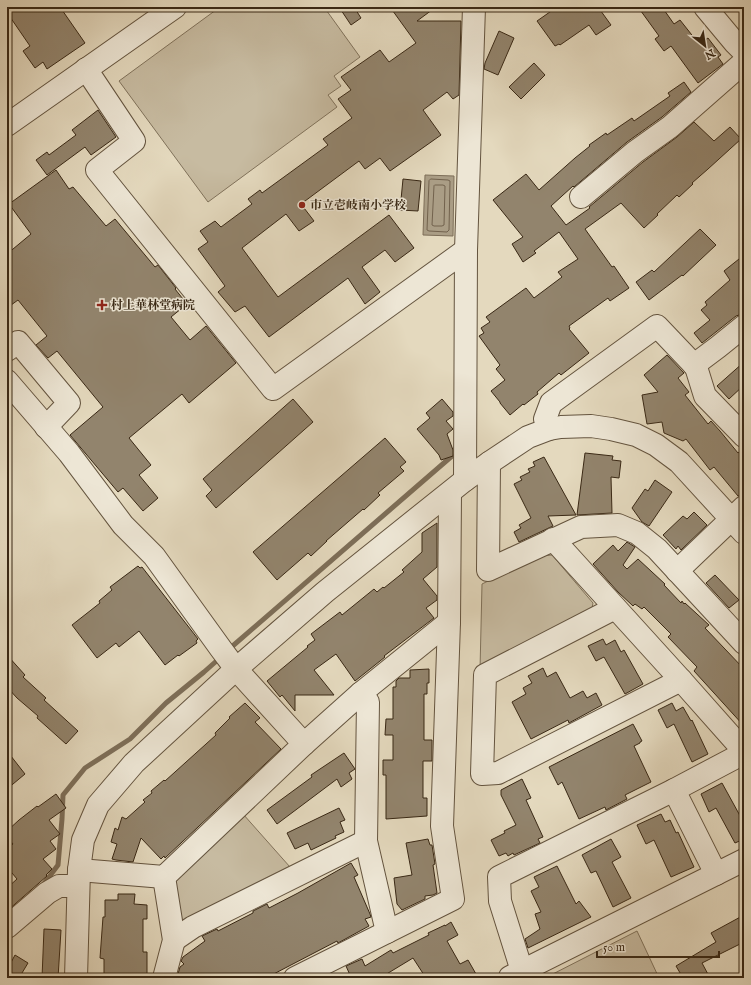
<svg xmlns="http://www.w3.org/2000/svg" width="751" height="985" viewBox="0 0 751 985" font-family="'IM FELL English','Noto Serif JP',serif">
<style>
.green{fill:#c7bba1;stroke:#80725b}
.water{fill:#aa9d85;stroke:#7d6e58}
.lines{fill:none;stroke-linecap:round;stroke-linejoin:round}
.shore{stroke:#72624d;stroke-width:1}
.stream{stroke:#7d6e58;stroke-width:5}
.building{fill:#92846d;stroke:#392815}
.minor-casing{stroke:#64543f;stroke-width:24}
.minor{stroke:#ede6d5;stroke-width:22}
.poi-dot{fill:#8f2418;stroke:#ede6d5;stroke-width:1.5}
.labels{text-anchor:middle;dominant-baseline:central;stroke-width:3;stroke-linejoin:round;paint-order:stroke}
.poi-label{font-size:12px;font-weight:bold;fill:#392815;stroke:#ede6d5;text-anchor:start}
</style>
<rect width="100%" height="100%" fill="#e4d9be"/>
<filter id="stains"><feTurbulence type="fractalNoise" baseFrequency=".005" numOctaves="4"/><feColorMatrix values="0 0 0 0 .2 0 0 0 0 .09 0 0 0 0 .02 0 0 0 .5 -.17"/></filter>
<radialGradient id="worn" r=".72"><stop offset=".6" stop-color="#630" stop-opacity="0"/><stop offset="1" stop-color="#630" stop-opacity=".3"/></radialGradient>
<g class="green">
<path d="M220,7h104l36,50 -26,19 7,10 -13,9 9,12 -129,95 -89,-121z"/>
<path d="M552,555l41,48 -2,10 -111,57 2,-86 57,-28z"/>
<path d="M243,814l47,53 -114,63 -5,-47z"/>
<path d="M637,931l22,47h-114z"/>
</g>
<path class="water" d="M425,175l29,1 -1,60 -30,-1z"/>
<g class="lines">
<g class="shore">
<path d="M431,179l17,1 2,1 -1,49 -2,2 -18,-1 -2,-1 2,-49z"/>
<path d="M435,185h8l2,1 -1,39 -2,1h-8l-2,-1 2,-39z"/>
</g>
<g class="stream">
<path d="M228,650l224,-194"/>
<path d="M43,885l15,-20 4,-46 1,-24 22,-27 45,-29 36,-36 38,-31 17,-15"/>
</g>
</g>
<g class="building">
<path d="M16,7h44l25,36 -38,26 -4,-7 -8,6 -12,-17 7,-5 -22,-32z"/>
<path d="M339,7h15l7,11 -10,7z"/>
<path d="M390,7h46l-19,14h44l-2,74 -6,4 -6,-7 -24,18 18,25 -51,36 -10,-13 -15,11 -6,-8 -58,43 13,17 -15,10 -13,-17 -44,34 36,49 111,-82 25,33 -19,14 -10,-12 -23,17 18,25 -15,12 -17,-26 -79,59 -24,-31 -10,6 -17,-20 7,-6 -27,-37 10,-7 -8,-11 15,-10 6,6 31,-23 -4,-5 12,-9 2,3 66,-48 -5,-6 29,-21 -14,-19 13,-9 -10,-13 39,-27 9,12 27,-19z"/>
<path d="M557,7h41l13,18 -15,10 -7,-10 -29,20 -1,-1 -4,2 -18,-25z"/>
<path d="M638,7h24l12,17 6,-4 19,24 9,-6 13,17 -3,2 5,7 -25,19 -27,-37 -7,5 -9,-12 4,-3z"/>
<path d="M499,31l15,7 -16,37 -14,-6 1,-6z"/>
<path d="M534,63l11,12 -24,24 -12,-12z"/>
<path d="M684,82l7,10 -29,25 -35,25 -53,45 -1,-1 -22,20 15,19 24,-17 -1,-1 54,-45 34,-25 17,-15 20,19 16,-14 11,12 -33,30 -16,14 1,1 -14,13 -2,-2 -20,19 1,1 -14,13 -23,-25 -36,26 27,38 2,-1 15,22 -19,13 -2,-3 -39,28 1,2 -1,1 20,24 -28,22 -2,-2 -22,19 1,2 -14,11 -1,-1 -13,11 -10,-12v-1l-9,-11 14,-11 -9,-11 4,-4 -21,-29 5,-3 -3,-5 9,-6 -4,-5 40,-29 8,10 28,-21 -4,-5 20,-13 -19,-27 -25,19 2,2 -13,9 -11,-18 11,-7 -30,-37 33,-26 13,16 36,-32 15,-12 -1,-1 17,-12 1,2 25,-17 2,3 36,-25 -2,-3z"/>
<path d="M98,110l18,27 -25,18 -6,-8 -38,28 -11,-15 11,-8 2,3 27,-20 -4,-5z"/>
<path d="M56,170l13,19 4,-2 33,39 9,-7 40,48 3,-2 18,23 -1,1 12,15 -16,13 19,23 16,-14 30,37 -47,40 -7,-9 -53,44 22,27 -12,10 19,23 -15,13 -20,-23 -5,4 -48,-57 33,-28 -46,-56 -9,7 -12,-13 11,-9 -29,-36 -11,8v-54l24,-20 -22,-30z"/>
<path d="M403,179l18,2 -3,30 -18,-1z"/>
<path d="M700,229l16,16 -33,31 -1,-1 -33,25 -13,-18 16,-12 2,2z"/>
<path d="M744,255v59h-2l-6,2 -34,27 -8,-10 16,-13 -9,-10 6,-5 -2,-3 25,-22 -6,-9z"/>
<path d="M667,355l17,18 -6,5 11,14 -4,3 23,29 3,-3 9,10 18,22 6,-5v47h-3l-3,1 -24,-29 -4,3 -24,-31 -3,2 -19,-8 -2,-11 -15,2 -5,-29 16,-3 -14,-17z"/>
<path d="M744,362v23l-15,14 -12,-13z"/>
<path d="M293,399l20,23 -97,86 -10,-12 6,-6 -9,-11z"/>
<path d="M442,399l11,13v4l-7,5 7,8 -6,5 6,16v6l-12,4 -2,-5 -22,-26 13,-11 -4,-5z"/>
<path d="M385,438l21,24 -6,5 4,4 -26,22 2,2 -16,15 -1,-1 -37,32h1l-16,15 -3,-3 -31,27 -24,-28z"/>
<path d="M585,453l28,3 -1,4 9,1 -2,17 -8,-1 1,36 -35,2z"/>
<path d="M544,457l32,58 -28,1 5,10 -34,16 -5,-10 7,-4 -2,-3 12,-7 -17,-34 8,-4 -2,-3 10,-5 -2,-3 7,-3 -2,-4z"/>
<path d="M655,480l17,12 -23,34 -7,-4 -10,-14 13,-19 3,2z"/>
<path d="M694,512l13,13 -26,25 -3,-4 -2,3 -13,-14 20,-19 4,3z"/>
<path d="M437,523v44l-14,12 14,17v4l-11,8 8,10 -50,38 1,1 -30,24 -19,-27 -22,16 20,25h-39v16l-13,-16 -2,2 -13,-16 41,-34 -1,-1 8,-6 -4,-6 29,-22 2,3 32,-26 3,3 6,-5 1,1 20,-16 -2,-2 20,-18v-19z"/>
<path d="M627,542l8,5 -12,18 4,4 11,-10 27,25 -1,1 17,18 1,-2 2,3 1,-1 24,22 -4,3 39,41v57l-50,-55 3,-4 -29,-30 3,-3 -27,-27 -2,2 -7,-5 -2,2 -15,-14 -25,-28 20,-19 5,6z"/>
<path d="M138,566l2,2 2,-1 56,72 -2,2 1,2 -18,13 -1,-1 -13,10 -26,-34 -20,16 -3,-4 -19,15 -25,-33 28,-22 -1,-2 13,-11 -2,-3z"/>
<path d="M715,575l24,25 -10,8 -23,-25z"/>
<path d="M603,639l3,6 9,-5 6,12 3,-2 19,34 -18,10 -21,-37 -8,4 -8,-15z"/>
<path d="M7,655l18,20 -2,2 23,21 -2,2 34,31 -12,13 -29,-26 1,-2 -21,-18 -10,-11z"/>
<path d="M543,668l4,9 9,-5 14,26 13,-7 4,7 9,-5 6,12 -33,18 -1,-3 -37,19 -19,-37 14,-8 -3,-6 9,-5 -4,-7z"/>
<path d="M429,669v14h-2v11h-3v46h8v21h-9v37h4v18l-41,3v-44h-3v-15h10v-25h-8l1,-16h7v-32h3v-6l3,-3h11v-8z"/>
<path d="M245,703l15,15 -5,4 26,27 -116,109 -1,-2 -3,3 -20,-21 -8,24 -17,-2 -4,-1 5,-15 -6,-2 4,-14 3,2 4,-13 4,2 19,-17 -2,-2 9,-7 -1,-2 13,-11 1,1 51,-46 -1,-2 15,-15 -1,-1z"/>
<path d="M672,703l4,8 7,-4 8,14 1,-1 16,34 -16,8 -18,-38 -7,4 -9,-18z"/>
<path d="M633,724l9,17 -2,1v1l-6,3 17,36 -26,13 2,4 -21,11 -1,-3 -26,12 -17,-37 -4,3 -9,-18z"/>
<path d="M7,751l18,23 -18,15z"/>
<path d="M344,753l11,16 -6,4 3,6 -11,8 -4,-8 -60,45 -10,-14 45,-33 -1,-2z"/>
<path d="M522,779l9,19 -5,2 17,37 -5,2 2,4 -26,12 -1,-2 -5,3 -2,-3 -7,3 -8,-16 14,-7 -1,-2 12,-6 -15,-30v-5z"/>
<path d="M722,783l22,40v16l-9,4 -19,-35 -7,4 -8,-18z"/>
<path d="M56,794l10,14 -17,12 11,14 -10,7 6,8 -13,10 9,10 -6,6 1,1 -40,35v-23l10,-9 -10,-12v-18l6,-5 -6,-7v-6l12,-11 18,-14 1,1z"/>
<path d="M339,808l6,12 -5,2 4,10 -9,4 1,2 -25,12 -3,-7 -13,6 -8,-16z"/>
<path d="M661,814l4,8 5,-2 6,13 2,-1 16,35 -23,10 -17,-37 -8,4 -9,-19z"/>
<path d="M428,839l2,6h2l3,19 -2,1 4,28 -4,2 -8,1v3l-23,11 -5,-6 -3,-26 18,-3 -6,-32z"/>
<path d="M611,839l10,18 -9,5 19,36 -18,9 -17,-36 -5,2 -9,-18z"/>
<path d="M351,863l7,12 -4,2 16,37 1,3 -6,2 4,7 -31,17 -1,-2 -71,37h-85l-3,-4 2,-7 4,-3 -3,-3 2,-4 22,-16 -3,-5 15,-7 1,2 35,-18v-2l14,-7 2,4 29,-15z"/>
<path d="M557,866l19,38 3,-3 12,16 -63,31 -3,-9 15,-10 -5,-15 6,-2 -10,-21 8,-4 -5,-10z"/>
<path d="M118,894h17l-1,10 13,1v14h-4v33h4v26h-43v-19l-4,-1 3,-41h2v-17h13z"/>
<path d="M744,915v27l-42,21 8,15h-27l-7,-12 40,-24 -5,-9z"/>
<path d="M451,922l7,13 -11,6 13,23 8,-4 8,14 -7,4h-43l-13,-20 -33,20h-34l4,-3 -4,-9 16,-7 3,7 26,-16 2,3 36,-18 -1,-2 17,-8v1z"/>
<path d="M44,929l17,1 -3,48h-16z"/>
<path d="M15,955l13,8 -9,15h-12v-8z"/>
</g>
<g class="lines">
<defs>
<g id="minor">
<path d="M705,7l30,36 9,9"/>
<path d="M86,69l48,72 -37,29 176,219 193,-139"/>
<path d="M7,125l168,-118"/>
<path d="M581,197l54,-45 35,-25 74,-65"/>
<path d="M7,350l11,-8 51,61 -23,24"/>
<path d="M694,365l24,-18 26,-21"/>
<path d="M7,381l62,72 54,72 31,31 67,93 15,20 68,75"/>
<path d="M549,429l-4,-10 6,-16 106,-77 39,41 9,29 39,40"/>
<path d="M489,463l-1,107 93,-43 37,-2 19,8 20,16 87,94"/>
<path d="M465,480l1,-230 8,-243"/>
<path d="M553,539l128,141 63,71"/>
<path d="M677,571l67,-64"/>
<path d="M615,608l-130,67 -3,99 16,-1 183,-93"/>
<path d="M361,693l7,9 -2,139 21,91"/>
<path d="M674,790l42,84"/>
<path d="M79,870l85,7 140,-133 57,-51 88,-71"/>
<path d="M164,877l10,63 -10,38"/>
<path d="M7,927l40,-34 12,-7h19"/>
<path d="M174,940l19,-13 173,-86"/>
<path d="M522,971l-22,-70 -1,-24 175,-87 70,-37"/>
<path d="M510,977l234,-117"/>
<path d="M76,978l3,-108 4,-30 15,-35 36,-42 102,-94 89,-77 140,-112 24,-17 39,-26 21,-8 12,-2 30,-1 20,3 25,6 20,10 23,17 65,71"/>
<path d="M295,978l158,-79 -11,-73 7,-204 1,-129"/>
</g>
</defs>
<use href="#minor" class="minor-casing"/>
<use href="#minor" class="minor"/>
</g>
<g class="poi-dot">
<circle cx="302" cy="205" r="4"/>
<path d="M100 299h4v4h4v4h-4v4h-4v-4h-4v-4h4z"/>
</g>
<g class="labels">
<g class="poi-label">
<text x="310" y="205">市立壱岐南小学校</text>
<text x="111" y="305">村上華林堂病院</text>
</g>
</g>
<rect width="751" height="985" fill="none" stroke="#e4d9be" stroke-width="24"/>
<rect x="8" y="8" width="735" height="969" fill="none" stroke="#392815" stroke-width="2"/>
<rect x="12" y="12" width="727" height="961" fill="none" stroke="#392815"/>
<g transform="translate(705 46) rotate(150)" stroke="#ede6d5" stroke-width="3" paint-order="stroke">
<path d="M0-3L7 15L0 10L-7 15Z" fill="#392815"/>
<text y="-6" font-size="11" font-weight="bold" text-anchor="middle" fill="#392815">N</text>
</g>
<path d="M597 951v6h122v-6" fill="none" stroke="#392815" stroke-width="2"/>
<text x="603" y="951" font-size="12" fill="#392815" stroke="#ede6d5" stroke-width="3" paint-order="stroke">50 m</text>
<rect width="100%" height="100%" filter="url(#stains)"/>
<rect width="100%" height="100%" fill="url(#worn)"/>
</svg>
